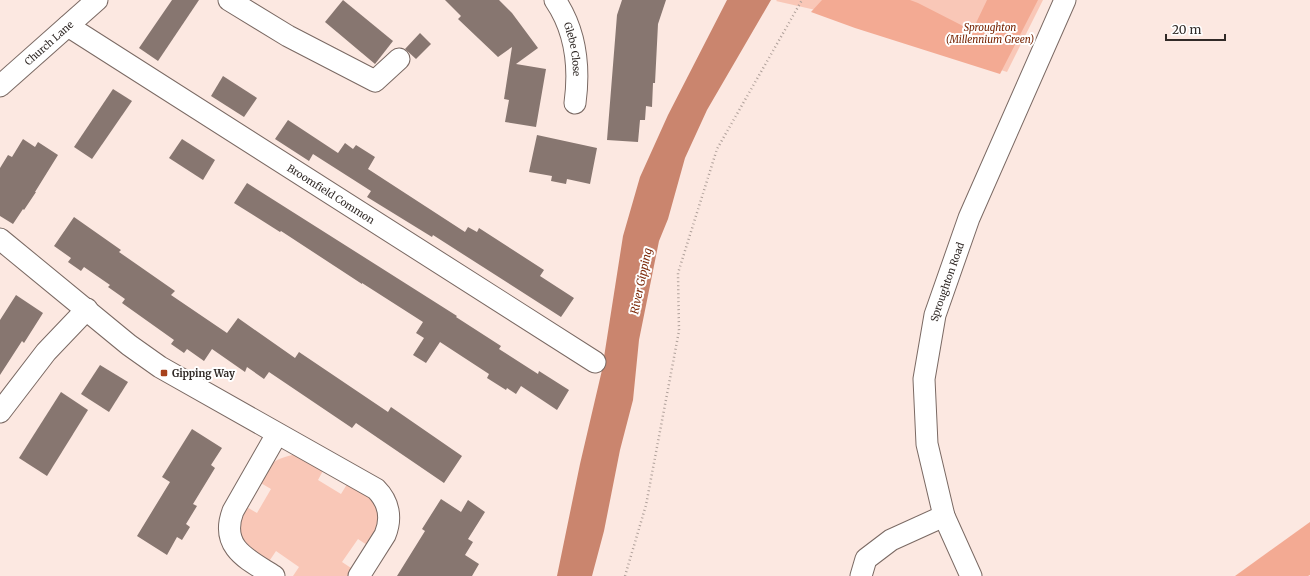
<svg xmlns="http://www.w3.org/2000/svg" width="1310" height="576" viewBox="0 0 1310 576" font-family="Merriweather,serif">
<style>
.green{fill:#f9c7b7}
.forest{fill:#f3aa93}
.water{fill:#ca856e}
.building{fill:#877670}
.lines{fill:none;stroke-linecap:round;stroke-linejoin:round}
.minor-casing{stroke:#7a6963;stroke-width:23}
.path{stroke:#b0a19b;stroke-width:2.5;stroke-dasharray:1 3;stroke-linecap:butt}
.minor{stroke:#fff;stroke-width:21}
.poi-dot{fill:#a8421d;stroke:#fff;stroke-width:1.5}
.labels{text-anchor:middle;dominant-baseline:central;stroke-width:4;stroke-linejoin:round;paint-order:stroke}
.park-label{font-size:10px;font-style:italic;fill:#782504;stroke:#fff}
.street-label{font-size:10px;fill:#312a27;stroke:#fff}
.poi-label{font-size:10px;font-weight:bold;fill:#312a27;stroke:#fff;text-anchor:start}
.water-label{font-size:11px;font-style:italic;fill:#7d2a0a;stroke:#fff}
</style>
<rect width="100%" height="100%" fill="#fce8e1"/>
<g class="green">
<path d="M777,0h266l-36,72 -187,-61 -44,-10z"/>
<path d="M292,455h7l26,12 -7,13 23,14 8,-13 18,11 14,23 -11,32 -12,-8 -16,23 12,8 -4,6h-57l6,-9 -23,-16 -8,12 -24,-16 -7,-27 8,-14 12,7 14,-24 -12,-7c11,-17 12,-22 33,-27z"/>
</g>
<g class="forest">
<path d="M822,0h88l8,3 47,24 11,-4 11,-23h51l-38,74 -145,-46 -44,-16z"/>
<path d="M1310,522v53l-2,1h-73z"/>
</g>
<path class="water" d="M727,0h44l-64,110 -22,48 -17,61 -9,22 -20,99 -6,60 -13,50 -16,81 -12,45h-35l23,-112 22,-94 21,-134 17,-59 28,-62z"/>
<g class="building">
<path d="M172,0h27l-41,61 -19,-13z"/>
<path d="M343,0l50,41 -18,23 -50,-42z"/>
<path d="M445,0h54l13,13 26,35 -22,16 30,5 -10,58 -31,-5 4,-22 -5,-1 8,-52 -14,10 -40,-38 3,-3z"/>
<path d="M622,0h44l-8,24 -3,59h-2l-1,24 -6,-1 -1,14h-5l-2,22 -31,-2 10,-125z"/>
<path d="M420,33l11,11 -15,15 -11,-10z"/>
<path d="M223,76l34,22 -13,19 -33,-21z"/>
<path d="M113,89l19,12 -40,58 -18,-12z"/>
<path d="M288,120l50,33 7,-10 8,6 3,-4 19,12 -7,12 97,63 3,-5 9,5 2,-4 65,42 -4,6 34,22 -13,19 -128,-82 -1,2 -65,-40 4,-6 -58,-37 -4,7 -34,-22z"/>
<path d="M537,135l60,13 -7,36 -23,-5 -1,5 -15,-3 1,-5 -23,-4z"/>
<path d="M23,139l12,8 3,-5 20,13 -23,37h1l-12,18 -1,-1 -10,15 -13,-8v-48l8,-13 4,2z"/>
<path d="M182,139l33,21 -12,20 -34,-22z"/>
<path d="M247,183l210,133 -1,1 45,29 -2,3 39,25 1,-3 30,19 -12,20 -36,-24 -5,8 -9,-6 -1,2 -19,-12 2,-4 -49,-32 -14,21 -13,-8 11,-17 -8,-5 7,-11 -61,-39v1l-81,-53 -1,1 -46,-29z"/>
<path d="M74,217l47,33 -2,2 56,39 -4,4 56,38 11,-15 57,40 4,-6 89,60 3,-5 71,49 -18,27 -88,-60 -4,5 -83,-56 -5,7 -17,-12 -2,5 -33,-23 -8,12 -17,-12 -3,4 -13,-9 3,-4 -52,-37 3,-4 -17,-12 2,-2 -26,-18 -3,4 -13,-9 3,-4 -17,-12z"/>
<path d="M16,295l27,18 -19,30 -2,-2 -22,34v-55z"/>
<path d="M100,365l28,17 -19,30 -28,-18z"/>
<path d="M61,392l27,18 -41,66 -28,-18z"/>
<path d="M192,429l30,19 -11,17 4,3 -22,36 4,2 -11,18 4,3 -8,13 -5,-3 -10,18 -30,-19 33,-54 -8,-5z"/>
<path d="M441,499l20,13 7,-12 17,12 -17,27 5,3 -8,13 14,9 -7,12h-75l28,-45 -3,-2z"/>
</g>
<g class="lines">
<defs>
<g id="minor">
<path d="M229,0l59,36 87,45 24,-22"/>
<path id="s1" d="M555,0c21,31 25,66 20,103"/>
<path id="s2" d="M68,26l527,336"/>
<path id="s3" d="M0,86l97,-86"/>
<path d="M0,239l129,106 31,22 216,122c13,13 16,29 9,46l-26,41"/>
<path d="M0,412l46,-60 41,-43"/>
<path d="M274,576c-25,-16 -55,-28 -41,-65l44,-77"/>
<path d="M861,576l5,-17 25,-19 53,-24"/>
<path id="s4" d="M971,576l-27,-60 -17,-72 -3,-65 11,-64 34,-97 96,-218"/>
</g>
</defs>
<use href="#minor" class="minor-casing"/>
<path class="path" d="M625,576l21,-71 33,-174 -1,-58 39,-124 85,-149"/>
<use href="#minor" class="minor"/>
</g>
<rect class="poi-dot" x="160" y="369" width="8" height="8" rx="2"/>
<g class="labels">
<g class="park-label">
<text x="990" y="27">Sproughton<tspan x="990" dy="12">(Millennium Green)</tspan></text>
</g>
<g class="street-label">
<text stroke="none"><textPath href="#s3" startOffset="65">Church Lane</textPath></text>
<text stroke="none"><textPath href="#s1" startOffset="53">Glebe Close</textPath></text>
<text stroke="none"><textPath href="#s2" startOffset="312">Broomfield Common</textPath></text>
<text stroke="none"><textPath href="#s4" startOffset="305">Sproughton Road</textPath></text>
</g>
<g class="poi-label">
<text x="172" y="373">Gipping Way</text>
</g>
<g class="water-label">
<text transform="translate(641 281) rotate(-78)">River Gipping</text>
</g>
</g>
<path d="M1166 34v6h59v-6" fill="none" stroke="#312a27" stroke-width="2"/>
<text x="1172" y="34" font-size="12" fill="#312a27" stroke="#ffffff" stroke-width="3" paint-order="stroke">20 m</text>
</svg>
